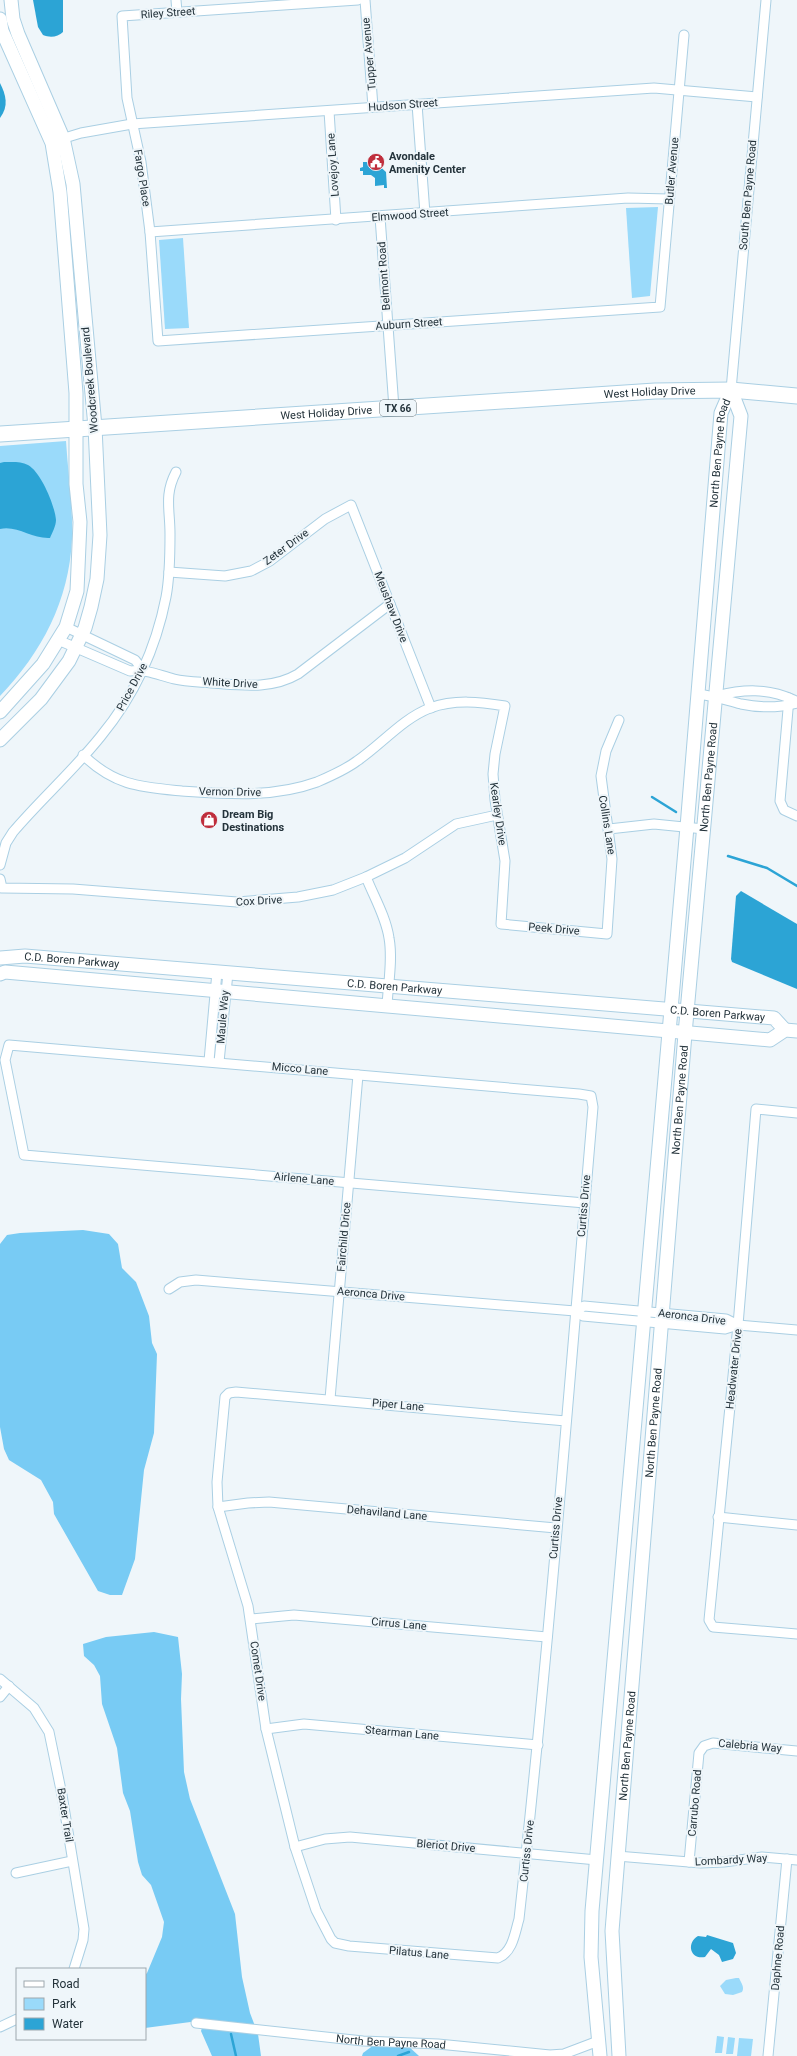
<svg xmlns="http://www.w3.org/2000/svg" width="797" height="2056" viewBox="0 0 797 2056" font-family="Roboto,sans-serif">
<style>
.green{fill:#9adafa}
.forest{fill:#78cbf4}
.water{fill:#2ca4d5}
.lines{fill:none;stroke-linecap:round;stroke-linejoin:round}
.stream{stroke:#2ca4d5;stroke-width:2.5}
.street-casing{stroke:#aacfe3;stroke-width:11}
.secondary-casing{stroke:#aacfe3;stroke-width:15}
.primary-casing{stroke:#aacfe3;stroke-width:17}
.street{stroke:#fff;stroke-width:9}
.secondary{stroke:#fff;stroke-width:13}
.primary{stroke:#fff;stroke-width:15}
.labels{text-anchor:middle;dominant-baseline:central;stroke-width:4;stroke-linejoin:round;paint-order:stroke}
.shield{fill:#eff6fa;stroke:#616e74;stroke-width:1}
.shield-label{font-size:10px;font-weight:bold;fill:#24333b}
.street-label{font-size:11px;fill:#24333b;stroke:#eff6fa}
.poi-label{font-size:11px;font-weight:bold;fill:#24333b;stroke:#eff6fa;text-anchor:start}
</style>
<rect width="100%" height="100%" fill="#eff6fa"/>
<g class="green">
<path d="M658,207l-8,89 -18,2 -6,-90z"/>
<path d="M183,238l6,90 -24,1 -6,-89z"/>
<path d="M66,441c2,32 7,65 6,98 -3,62 -30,113 -72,157v-250z"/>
<path d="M736,1978h3c2,5 6,9 3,14l-9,3 -8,-1 -5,-8 6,-6z"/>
<path d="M717,2036l7,1 -2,16h-7z"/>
<path d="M728,2037l7,1 -2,16h-7z"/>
<path d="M739,2038l14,1 -2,17h-14z"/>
</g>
<g class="forest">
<path d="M83,1230l26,4 9,10 4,24 14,14 13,34 3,27 5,11 -3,79 -10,37 -9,89 -13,36h-12l-12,-4 -44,-77 -1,-12 -12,-22 -32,-20 -5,-11 -4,-22v-183l7,-9 13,-2z"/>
<path d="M154,1632l24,5 4,37 -1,25 3,73 6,27 45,115 7,63 8,36 8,21 3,22h-49l-11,-25 2,-6 -5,-4 -53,7v-53l2,-2 15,-36 2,-15 -13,-37 -9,-10 -4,-13 -8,-51 -7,-18 -6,-45 -15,-44 -2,-28 -6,-11 -10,-9 -1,-12 23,-7z"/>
<path d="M378,2042l29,3 12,11h-57l1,-3z"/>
</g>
<g class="water">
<path d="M33,0h30v32c-5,5 -13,6 -20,3l-5,-8z"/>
<path d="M0,83c6,12 9,23 0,35z"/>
<path d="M363,162h12l11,10 1,16h-3v-3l-9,1v-8l-4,-3h-8v-4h-3v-3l3,-1z"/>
<path d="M4,462c7,0 17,-1 24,3 13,7 27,41 28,55 0,6 -4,13 -6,18 -18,1 -33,-13 -50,-9v-66z"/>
<path d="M741,891l56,33v65l-65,-27 -1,-3 5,-63z"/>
<path d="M707,1935l26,8 3,10 -3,6 -11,3 -3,-7 -8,-6 -6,8c-15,3 -19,-14 -7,-21l8,1z"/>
</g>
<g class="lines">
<g class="stream">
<path d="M652,797l24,15"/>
<path d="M728,856l39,12 30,18"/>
<path d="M231,2034l5,22"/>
<path d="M398,2056l11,-4"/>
</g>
<defs>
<g id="street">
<path d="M176,0l1,12"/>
<path d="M358,0l-236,16 5,82 14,64 9,70 8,109 502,-34 24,-272"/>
<path d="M365,0l8,107"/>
<path d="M417,104l8,110"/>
<path d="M329,111l7,109"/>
<path d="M58,140l23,-7 51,-9 522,-36 103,9"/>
<path d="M380,217l14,191"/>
<path d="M150,232l478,-34 41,1"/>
<path d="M731,390l35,-390"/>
<path d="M169,572l56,4 26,-5 19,-10 55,-42 26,-14 80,203"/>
<path d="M66,627l69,33 8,10"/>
<path d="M58,640l72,31c17,-2 28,4 44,8 12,3 25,3 37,4 29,2 60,7 87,-9l92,-70"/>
<path d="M698,694c17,2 27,6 43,10 19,4 37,4 56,-1"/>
<path d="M716,696c28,-7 51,-8 78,4"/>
<path d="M789,698l-9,103 4,9 13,6"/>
<path d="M83,755c32,31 58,32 99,36 46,3 91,7 135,-9 14,-6 28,-12 40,-21 25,-17 45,-42 73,-53 25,-9 50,-6 75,-2l-10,48 -2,20 2,26 10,61 -4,63 106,10 5,-75 -11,-83 5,-25 13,-31"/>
<path d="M609,829l45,-5 50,5"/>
<path d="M0,865l6,-22 7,-11c28,-33 61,-62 88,-96 33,-40 55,-88 65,-139 4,-21 4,-42 4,-63 0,-25 -6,-39 6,-62"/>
<path d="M366,877c8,20 20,40 23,61 4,22 -1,46 -2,68"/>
<path d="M0,879l2,9 71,1 164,13 61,-5 35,-7 33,-13 39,-19 51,-34 41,-9"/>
<path d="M209,1061l8,-89"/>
<path d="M219,1062l9,-89"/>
<path d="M797,1113l-41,-4 -18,216 -29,295 4,7 84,7"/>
<path d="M169,1289l11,-7 16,-2 379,31 8,5 142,13 13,-4 59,5"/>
<path d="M575,1311l9,-5 142,13 12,6"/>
<path d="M330,1399l28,-324"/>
<path d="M566,1421l-330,-29 -7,1 -4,4 -8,85 1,25 30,99 18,123 29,118 21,63 15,29 4,4 14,3 149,12c15,-6 17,-26 21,-39 30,-271 51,-542 74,-812l-2,-11 -12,-2 -570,-49 -4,15 19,95 561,48"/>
<path d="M218,1507l30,-4 21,-1 287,26"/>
<path d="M718,1517l79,8"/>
<path d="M251,1619l43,-4 253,22"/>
<path d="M0,1679l34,29 15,24 13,63 22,134 -1,11 -9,29"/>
<path d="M0,1697l9,-11"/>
<path d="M266,1729l38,-5 234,21"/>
<path d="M295,1847l30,-8 25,-2 247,23"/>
<path d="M617,1856l84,7 23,-1 38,-5 35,3"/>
<path d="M689,1862l10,-109 5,-7 9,-3 84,8"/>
<path d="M16,1873l56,-12"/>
<path id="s1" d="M196,2023l167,18 75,3 112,11 14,-1 29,-11 7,-1"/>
<path d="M0,2027l17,-8"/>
<path d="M768,2056l19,-197"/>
</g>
<g id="secondary">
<path d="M0,19l2,12 50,112 8,49 16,201v91l4,38 -3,69 -11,36 -23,37 -43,48"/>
<path d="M0,740l41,-41 28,-38 16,-33 6,-21 6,-28 3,-44 -5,-108 -22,-243 -10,-46 -45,-104 -5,-15 -2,-19"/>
<path id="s2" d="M0,958l25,-2 749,62 11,12"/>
<path d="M0,974l5,-2 765,68 15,-10 12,1"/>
<path id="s3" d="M600,2056l-9,-99 1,-46 95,-1084 34,-414 10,-23"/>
<path id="s4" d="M619,2056l-7,-125 73,-897 56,-618 -10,-26"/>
</g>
<g id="primary">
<path id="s5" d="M0,434l655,-43 76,-1 66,6"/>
</g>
</defs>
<use href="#street" class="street-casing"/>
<use href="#secondary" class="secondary-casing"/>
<use href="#primary" class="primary-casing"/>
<use href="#street" class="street"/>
<use href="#secondary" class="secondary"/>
<use href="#primary" class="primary"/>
</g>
<defs>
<symbol id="civic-disc" viewBox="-11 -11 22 22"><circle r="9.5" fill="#bf2e3c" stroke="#eff6fa"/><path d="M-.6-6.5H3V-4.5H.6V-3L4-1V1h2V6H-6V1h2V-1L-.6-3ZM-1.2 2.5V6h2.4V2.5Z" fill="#fff"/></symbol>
<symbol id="shop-disc" viewBox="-11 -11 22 22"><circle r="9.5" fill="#bf2e3c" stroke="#eff6fa"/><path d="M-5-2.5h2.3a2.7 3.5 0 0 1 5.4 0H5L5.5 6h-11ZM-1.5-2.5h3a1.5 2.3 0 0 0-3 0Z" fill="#fff"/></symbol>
</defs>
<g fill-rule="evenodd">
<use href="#civic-disc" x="366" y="152" width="20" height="20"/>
<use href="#shop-disc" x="199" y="810" width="20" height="20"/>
</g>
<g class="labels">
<rect class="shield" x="380" y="400" width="36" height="16" rx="3"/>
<g class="shield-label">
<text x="398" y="408">TX 66</text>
</g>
<g class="street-label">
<text transform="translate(168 13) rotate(-4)">Riley Street</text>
<text transform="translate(369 54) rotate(-95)">Tupper Avenue</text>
<text transform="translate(403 105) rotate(-4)">Hudson Street</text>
<text transform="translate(333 165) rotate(-94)">Lovejoy Lane</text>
<text transform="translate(672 171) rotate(-85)">Butler Avenue</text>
<text transform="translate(142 178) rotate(81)">Fargo Place</text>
<text transform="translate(748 195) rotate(-85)">South Ben Payne Road</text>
<text transform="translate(410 215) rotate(-4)">Elmwood Street</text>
<text transform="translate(384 276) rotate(-94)">Belmont Road</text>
<text transform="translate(409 324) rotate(-4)">Auburn Street</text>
<text transform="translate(90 380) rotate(-95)">Woodcreek Boulevard</text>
<text stroke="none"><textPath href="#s5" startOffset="651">West Holiday Drive</textPath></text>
<text stroke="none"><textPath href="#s5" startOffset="327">West Holiday Drive</textPath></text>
<text stroke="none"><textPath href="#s3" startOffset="1609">North Ben Payne Road</textPath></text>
<text transform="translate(286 547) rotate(-36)">Zeter Drive</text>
<text transform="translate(391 607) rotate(69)">Meushaw Drive</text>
<text transform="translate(230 683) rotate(3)">White Drive</text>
<text transform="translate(132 687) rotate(-62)">Price Drive</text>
<text stroke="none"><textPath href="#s4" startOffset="1283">North Ben Payne Road</textPath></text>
<text transform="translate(230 792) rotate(1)">Vernon Drive</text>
<text transform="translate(498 814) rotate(82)">Kearley Drive</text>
<text transform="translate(607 825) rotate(81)">Collins Lane</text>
<text transform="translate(259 901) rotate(-3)">Cox Drive</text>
<text transform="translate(554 929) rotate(5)">Peek Drive</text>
<text stroke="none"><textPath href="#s2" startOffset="72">C.D. Boren Parkway</textPath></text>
<text stroke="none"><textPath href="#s2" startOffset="396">C.D. Boren Parkway</textPath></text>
<text stroke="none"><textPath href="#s2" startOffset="720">C.D. Boren Parkway</textPath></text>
<text transform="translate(223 1017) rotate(-85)">Maule Way</text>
<text transform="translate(300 1069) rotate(5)">Micco Lane</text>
<text stroke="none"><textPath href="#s4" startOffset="959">North Ben Payne Road</textPath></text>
<text transform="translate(304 1179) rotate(5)">Airlene Lane</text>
<text transform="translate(584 1206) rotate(-85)">Curtiss Drive</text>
<text transform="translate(344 1237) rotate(-85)">Fairchild Drice</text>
<text transform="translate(371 1294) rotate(5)">Aeronca Drive</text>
<text transform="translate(692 1317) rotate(7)">Aeronca Drive</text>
<text transform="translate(734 1369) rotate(-84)">Headwater Drive</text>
<text transform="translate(398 1405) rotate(5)">Piper Lane</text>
<text stroke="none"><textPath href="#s4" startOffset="635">North Ben Payne Road</textPath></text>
<text transform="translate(387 1513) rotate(5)">Dehaviland Lane</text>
<text transform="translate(556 1528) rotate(-85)">Curtiss Drive</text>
<text transform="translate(399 1624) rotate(5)">Cirrus Lane</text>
<text transform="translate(258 1671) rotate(82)">Comet Drive</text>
<text transform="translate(402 1733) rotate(5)">Stearman Lane</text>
<text stroke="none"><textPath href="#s4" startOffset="311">North Ben Payne Road</textPath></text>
<text transform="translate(750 1746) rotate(5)">Calebria Way</text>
<text transform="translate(695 1803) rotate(-85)">Carrubo Road</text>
<text transform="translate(65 1815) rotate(81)">Baxter Trail</text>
<text transform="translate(446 1846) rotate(5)">Bleriot Drive</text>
<text transform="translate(527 1851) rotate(-84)">Curtiss Drive</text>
<text transform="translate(731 1860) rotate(-3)">Lombardy Way</text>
<text transform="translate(419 1953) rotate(5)">Pilatus Lane</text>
<text transform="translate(778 1958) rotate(-85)">Daphne Road</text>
<text stroke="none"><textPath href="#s1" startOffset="196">North Ben Payne Road</textPath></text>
</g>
<g class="poi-label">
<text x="389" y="156">Avondale<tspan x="389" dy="13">Amenity Center</tspan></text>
<text x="222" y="814">Dream Big<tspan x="222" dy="13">Destinations</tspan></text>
</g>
</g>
<rect x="16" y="1968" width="130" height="72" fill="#eff6fa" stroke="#9ea8ae"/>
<rect x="24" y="1981" width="20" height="6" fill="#ffffff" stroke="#9ea8ae"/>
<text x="52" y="1988" font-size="12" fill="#24333b">Road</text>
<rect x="24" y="1998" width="20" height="12" fill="#9adafa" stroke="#9ea8ae"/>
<text x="52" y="2008" font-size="12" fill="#24333b">Park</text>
<rect x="24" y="2018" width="20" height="12" fill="#2ca4d5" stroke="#9ea8ae"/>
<text x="52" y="2028" font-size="12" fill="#24333b">Water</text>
</svg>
